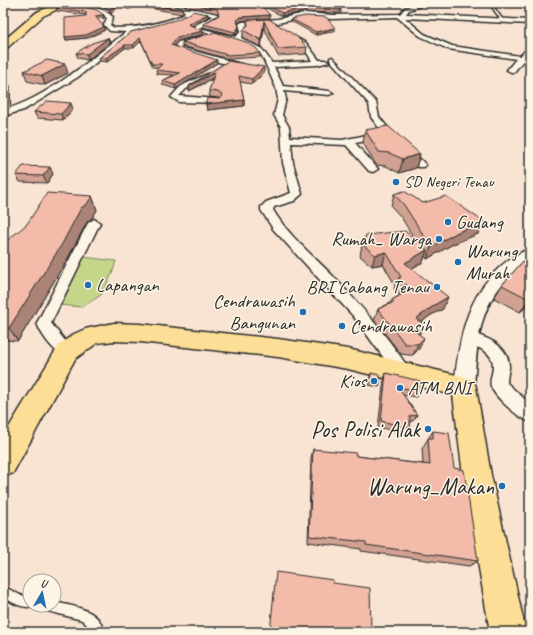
<svg xmlns="http://www.w3.org/2000/svg" width="533" height="635" viewBox="0 0 533 635" font-family="Caveat,sans-serif">
<style>
.green{fill:#c5d68b;stroke:#78805b}
.lines{fill:none;stroke-linecap:round;stroke-linejoin:round}
.service-casing{stroke:#2b2b2b;stroke-width:3}
.minor-casing{stroke:#2b2b2b;stroke-width:3}
.tertiary-casing{stroke:#2b2b2b;stroke-width:3}
.trunk-casing{stroke:#2b2b2b;stroke-width:3}
.service{fill:#fcf5e5;fill-rule:evenodd}
.minor{fill:#fcf5e5;fill-rule:evenodd}
.tertiary{fill:#fcf5e5;fill-rule:evenodd}
.trunk{fill:#fcde96;fill-rule:evenodd}
.wall{fill:#d1a191;stroke:#2b2b2b}
.shaded-wall{fill:#aa8376;stroke:#2b2b2b}
.building{fill:#f3bba9;stroke:#2b2b2b}
.poi-dot{fill:#1f6fb2;stroke:#fcf5e5;stroke-width:1.5}
.labels{text-anchor:middle;dominant-baseline:central;stroke-width:3;stroke-linejoin:round;paint-order:stroke}
.far-poi-label{font-size:16px;fill:#2b2b2b;stroke:#fcf5e5;text-anchor:start}
.poi-label{font-size:19px;fill:#2b2b2b;stroke:#fcf5e5;text-anchor:start}
.near-poi-label{font-size:23px;fill:#2b2b2b;stroke:#fcf5e5;text-anchor:end}
</style>
<rect width="100%" height="100%" fill="#f9e4d3"/>
<filter id="ink" filterUnits="userSpaceOnUse"><feTurbulence type="fractalNoise" baseFrequency=".025" numOctaves="2"/><feDisplacementMap in="SourceGraphic" scale="8" xChannelSelector="R" yChannelSelector="G"/><feConvolveMatrix kernelMatrix="1 2 1 2 8 2 1 2 1" color-interpolation-filters="sRGB"/></filter>
<g filter="url(#ink)">
<path class="green" d="M83,257l33,4 -4,13 -11,21 -19,12 -23,-2z"/>
<g class="lines">
<defs>
<g id="service">
<path d="M489,3h2l12,17h-2z"/>
<path d="M3,586l17,9 10,2v8h4v1c-11,4 -22,-4 -31,-9z"/>
<path d="M54,602c17,4 48,7 49,30h-12v-3l-9,-9 -38,-10 -4,-1 -1,-4h15z"/>
</g>
<g id="minor">
<path d="M68,3c15,0 34,4 45,14l-3,8 4,3c24,0 46,-4 69,-13l2,-4 -31,-8c21,0 43,6 63,11l2,3 -20,11 37,9 5,-6 -2,-7 3,-2 36,-3 27,-6 27,2 68,-1 5,-6 8,-3 -3,-2h7l3,3 -11,4 -3,4 124,6v4l-125,-6 19,16 28,12 68,10 10,-10v6l-16,20h-3l-4,-2 9,-11 -68,-10 -28,-13 -23,-19 -65,2 -27,-2 -27,6 -33,3 2,5 -6,7 21,11 10,14 40,-2 -10,-16 -19,-11 5,-1 18,10 13,17h6l4,2 -12,3 -43,2 9,19 46,5 4,2 -4,2 -45,-4 2,8 -4,16 7,12 1,10 52,3 40,-8 -11,-15 -2,-13 -39,-44v-2l2,-1 44,45 3,15 14,17 -5,3 -33,6 23,26 -5,3 -4,-1 -23,-26 -55,-2 2,20 9,31 -8,7 -20,6 -1,3c15,25 38,44 59,65 27,29 53,58 75,91l3,5 -3,5 -5,2 -5,-2 -43,-59 -81,-88 -12,-19v-3l5,-5 25,-9 -8,-30 -2,-36 -7,-12 4,-16 -2,-11 -14,-32 -4,-5 -23,-11 -45,-12 23,-12 -21,-4 -4,5 -13,5 -41,10 -56,45 -54,33 -21,6v-6c43,-11 88,-51 123,-78l-16,-1 -6,-6 3,-7 -9,-6z"/>
<path d="M258,3h54l-3,2 -44,2z"/>
<path d="M523,3l7,2v4l-9,-3z"/>
<path d="M200,37l3,2 -1,1 -20,5 -2,2 68,19 -4,2 -39,-9 -32,-11 5,-6z"/>
<path d="M207,74h3v4l-24,11 -7,7 39,3 4,2 -1,2 -42,-1 -8,-5 10,-11z"/>
<path d="M405,146l3,1 18,18 -2,2h-6l-18,-18z"/>
<path d="M94,219l6,4 -49,100 23,29 -2,4c-13,5 -31,-21 -35,-33l51,-100z"/>
<path d="M470,333c17,4 40,13 39,35 -1,5 -2,10 -2,15l23,21v18c-11,-4 -36,-25 -39,-36 -2,-6 2,-13 2,-19 1,-16 -16,-20 -28,-24l-2,-4 2,-4z"/>
</g>
<path id="tertiary" d="M530,249v12c-51,33 -52,70 -56,126l-3,6 -7,2 -7,-2 -3,-6c5,-46 11,-89 47,-121 8,-7 19,-14 29,-17z"/>
<g id="trunk">
<path d="M59,3h12l-28,13 -36,32 -4,1v-8l34,-29z"/>
<path d="M3,82l6,4 1,26 -2,3 -5,1z"/>
<path d="M114,323l26,1 138,15 70,10 125,30 3,8 15,88 35,157h-36l-27,-157 -10,-80 -105,-26 -70,-12 -138,-15 -26,-1 -17,2 -22,16 -62,114 -10,4v-40l56,-92 15,-11 11,-5z"/>
</g>
</defs>
<use href="#service" class="service-casing"/>
<use href="#minor" class="minor-casing"/>
<use href="#tertiary" class="tertiary-casing"/>
<use href="#trunk" class="trunk-casing"/>
<use href="#service" class="service"/>
<use href="#minor" class="minor"/>
<use href="#tertiary" class="tertiary"/>
<use href="#trunk" class="trunk"/>
</g>
<g class="wall">
<path d="M68,3l36,12v3l-7,1 8,11 -18,8 -21,2 -1,-3 21,-21v-1l-29,-4 -1,-3z"/>
<path d="M82,3h82l18,5 1,4 -1,2 -43,-8 -11,3 -10,-4 -7,9 -13,-7z"/>
<path d="M168,3h91l11,15 -29,3 -3,2 1,8 -4,4 -32,-8v-3l15,-9 -1,-2z"/>
<path d="M267,5l74,5v3l-36,-1 -23,4 -15,-8z"/>
<path d="M208,14v3l-16,9 12,8 -26,7 -4,5 43,17 -41,26 -13,-4 -1,-4 12,-6 -17,-1 -1,-4 3,-2 -6,-1 -12,-26 -7,7h-9l-18,14 -7,-1 -1,-3 32,-26z"/>
<path d="M269,19l38,28 -1,7 -28,2 -14,-28 -3,19 -18,-9v-8l4,-4v-6z"/>
<path d="M291,19l44,12 -19,4 -25,-14z"/>
<path d="M108,38l2,5 -22,17 -10,-2 -2,-5z"/>
<path d="M182,42l78,11v4l-32,2 -46,-13z"/>
<path d="M228,61l36,12 -12,11 -12,-2 4,18v6l-37,4 -1,-6 14,-5 -1,-1 -9,-1 -1,-6 4,-12 -24,12v-5z"/>
<path d="M24,71l44,2 -23,12 -18,-4z"/>
<path d="M73,109l-10,11 -26,-2 -3,-6z"/>
<path d="M365,130l55,24 -4,14 -17,5 -13,-7 -10,-1 -13,-22z"/>
<path d="M53,174l-6,9 -27,-1 -4,-7z"/>
<path d="M394,194l90,28 -6,12 -25,10 -26,15 -2,-3 -2,6 -11,6 31,41 -12,6 -10,7 3,2 -5,10v15l-6,6h-5l-7,-1 -27,-34 4,-11 12,-6 2,-3 8,-5 -6,-6 1,-4 -12,-21 -11,2 -12,-10 2,-12 53,-4 -14,-23 -10,-11z"/>
<path d="M92,196l5,14 -5,8 -5,4 -19,36 -50,83 -15,-1v-96z"/>
<path d="M523,261l7,43 -10,8 -26,-14 8,-13z"/>
<path d="M371,373l9,10 -1,4 -10,-2 1,-9z"/>
<path d="M386,373l33,18 -3,6 -13,-2 14,20 -4,6h-3v7l-4,6 -28,-7 6,-48z"/>
<path d="M433,431l21,37 24,93 -9,5 -108,-15v-2l-53,-7 3,-84 2,-9 43,7 67,8 -1,-16z"/>
</g>
<g class="shaded-wall">
<path d="M116,3h1l1,2 -7,9 -1,-4z"/>
<path d="M138,3l1,3 -11,3v-3z"/>
<path d="M305,8v4l-23,4v-3z"/>
<path d="M208,14v3l-19,11 -1,-4z"/>
<path d="M104,15v3l-9,1v-3z"/>
<path d="M270,15v3l-29,3 -3,2 -1,-3 4,-3z"/>
<path d="M264,21v7l-3,19v-7z"/>
<path d="M104,27l1,3 -18,8 -21,2 -1,-3z"/>
<path d="M239,27v4l-4,4v-3z"/>
<path d="M335,28v3l-19,4v-3z"/>
<path d="M203,31l1,3 -26,7 -6,7 -1,-3 6,-8z"/>
<path d="M108,38l2,5 -22,17 -1,-6z"/>
<path d="M140,38l1,3 -7,7 -1,-3z"/>
<path d="M125,45v3l-18,14 -1,-4z"/>
<path d="M217,60v3l-41,26 -1,-4z"/>
<path d="M65,64l3,9 -23,12 -3,-9z"/>
<path d="M264,67v6l-12,11v-5z"/>
<path d="M215,72v5l-26,14v-5z"/>
<path d="M244,100v6l-37,4 -1,-6z"/>
<path d="M71,103l2,6 -10,11 -2,-6z"/>
<path d="M6,133l2,5 -5,7v-9z"/>
<path d="M420,154l-4,14 -17,5 4,-14z"/>
<path d="M50,167l3,7 -6,9 -4,-7z"/>
<path d="M92,196l5,14 -5,8 -5,4 -19,36 -50,83 -9,-13 72,-120z"/>
<path d="M484,222l-6,12 -25,10 -26,15 4,-12 27,-15z"/>
<path d="M427,250l-4,12 -22,13 4,-12z"/>
<path d="M386,252l-3,12 -11,2 3,-11z"/>
<path d="M448,297l-5,12 -12,6 -20,15 5,-11 20,-15z"/>
<path d="M530,298v6l-10,8 9,-13z"/>
<path d="M424,324l-5,11 -7,-6z"/>
<path d="M424,338l-5,11 -6,6 5,-11z"/>
</g>
<g class="building">
<path d="M68,3h4l25,7 7,5 -9,1 9,11 -18,8 -21,2v-19l21,-2v-4l-30,-4z"/>
<path d="M96,3h20l-6,7z"/>
<path d="M121,3h16l-9,3z"/>
<path d="M140,3h24l18,5 -1,2z"/>
<path d="M186,3h73l11,12 -29,2 -4,3 2,7 -4,5 -32,-8 16,-9 -2,-6z"/>
<path d="M309,3h28l4,7 -36,-2 -23,5 -15,-8z"/>
<path d="M192,11l16,3 -20,10 15,7 -26,6 -6,8 46,15 -42,25 -13,-4 18,-8 -24,-3 6,-6h-10l-12,-26 -7,7h-8l-19,13h-7l32,-26 44,-12 16,-7z"/>
<path d="M305,16l21,1 9,11 -19,4 -25,-13z"/>
<path d="M269,19l27,17 11,11 -29,2 -14,-28 -3,19 -18,-10 5,-5 -1,-5z"/>
<path d="M215,32l31,10 10,6 4,5 -32,2 -46,-13z"/>
<path d="M108,38l-21,16 -11,-1 16,-10z"/>
<path d="M47,60l18,4 -23,12 -18,-5z"/>
<path d="M228,61l36,6 -12,12 -13,-3 5,24 -38,4 1,-6 13,1 3,-3 -5,-4 -9,-1 6,-19 -26,14z"/>
<path d="M47,101l24,2 -10,11 -27,-2z"/>
<path d="M388,126l32,28 -17,5 -14,-6 -10,-1 -14,-22z"/>
<path d="M3,130l3,3 -3,3z"/>
<path d="M23,166l27,1 -7,9 -27,-1z"/>
<path d="M404,191l19,12 23,-7 38,26 -26,10 -27,15 -27,-42 -10,-11z"/>
<path d="M47,193l45,3 -5,8 -6,4 -19,36 -53,84h-6v-84l24,-20z"/>
<path d="M405,231l22,19 -22,13 43,34 -12,7 -20,15 8,5 -12,5 12,9 -6,6h-13l-27,-35 16,-7 -2,-2 19,-11 -13,-11 3,-1 -15,-25 -11,3 -13,-11 4,-9z"/>
<path d="M530,255v43l-1,1 -27,-14 21,-24z"/>
<path d="M371,373l9,2v8l-10,-1z"/>
<path d="M386,373l34,8 -1,10 -21,-4 19,28 -7,1v12l-29,-7z"/>
<path d="M433,431l16,2 5,35 10,2 14,91 -112,-16v-3l-57,-6 4,-87 43,4v3l74,9 -2,-27h5z"/>
<path d="M276,572l57,8v3l37,5 1,42 16,2h-117z"/>
</g>
</g>
<g class="poi-dot">
<circle cx="396" cy="182" r="4"/>
<circle cx="448" cy="222" r="4"/>
<circle cx="439" cy="239" r="4"/>
<circle cx="458" cy="262" r="4"/>
<circle cx="88" cy="285" r="4"/>
<circle cx="437" cy="287" r="4"/>
<circle cx="303" cy="312" r="4"/>
<circle cx="342" cy="326" r="4"/>
<circle cx="374" cy="381" r="4"/>
<circle cx="400" cy="388" r="4"/>
<circle cx="428" cy="429" r="4"/>
<circle cx="502" cy="486" r="4"/>
</g>
<g class="labels">
<g class="far-poi-label">
<text x="404" y="182">SD Negeri Tenau</text>
</g>
<g class="poi-label">
<text x="456" y="222">Gudang</text>
<text x="431" y="239" text-anchor="end">Rumah_ Warga</text>
<text x="466" y="251">Warung<tspan x="466" dy="22">Murah</tspan></text>
<text x="96" y="285">Lapangan</text>
<text x="429" y="287" text-anchor="end">BRI Cabang Tenau</text>
<text x="295" y="301" text-anchor="end">Cendrawasih<tspan x="295" dy="22">Bangunan</tspan></text>
<text x="350" y="326">Cendrawasih</text>
<text x="366" y="381" text-anchor="end">Kios</text>
<text x="408" y="388">ATM BNI</text>
</g>
<g class="near-poi-label">
<text x="420" y="429">Pos Polisi Alak</text>
<text x="494" y="486">Warung_Makan</text>
</g>
</g>
<rect width="533" height="635" fill="none" stroke="#fcf5e5" stroke-width="16"/>
<rect x="8" y="8" width="517" height="619" fill="none" stroke="#2b2b2b" stroke-width="1.5" filter="url(#ink)"/>
<g transform="translate(42 593) rotate(9)"><circle r="19" fill="#fcf5e5" stroke="#a8a49b"/>
<path d="M0-3L7 15L0 10L-7 15Z" fill="#1f6fb2"/>
<text y="-6" font-size="11" font-weight="bold" text-anchor="middle" fill="#2b2b2b">U</text>
</g>
</svg>
